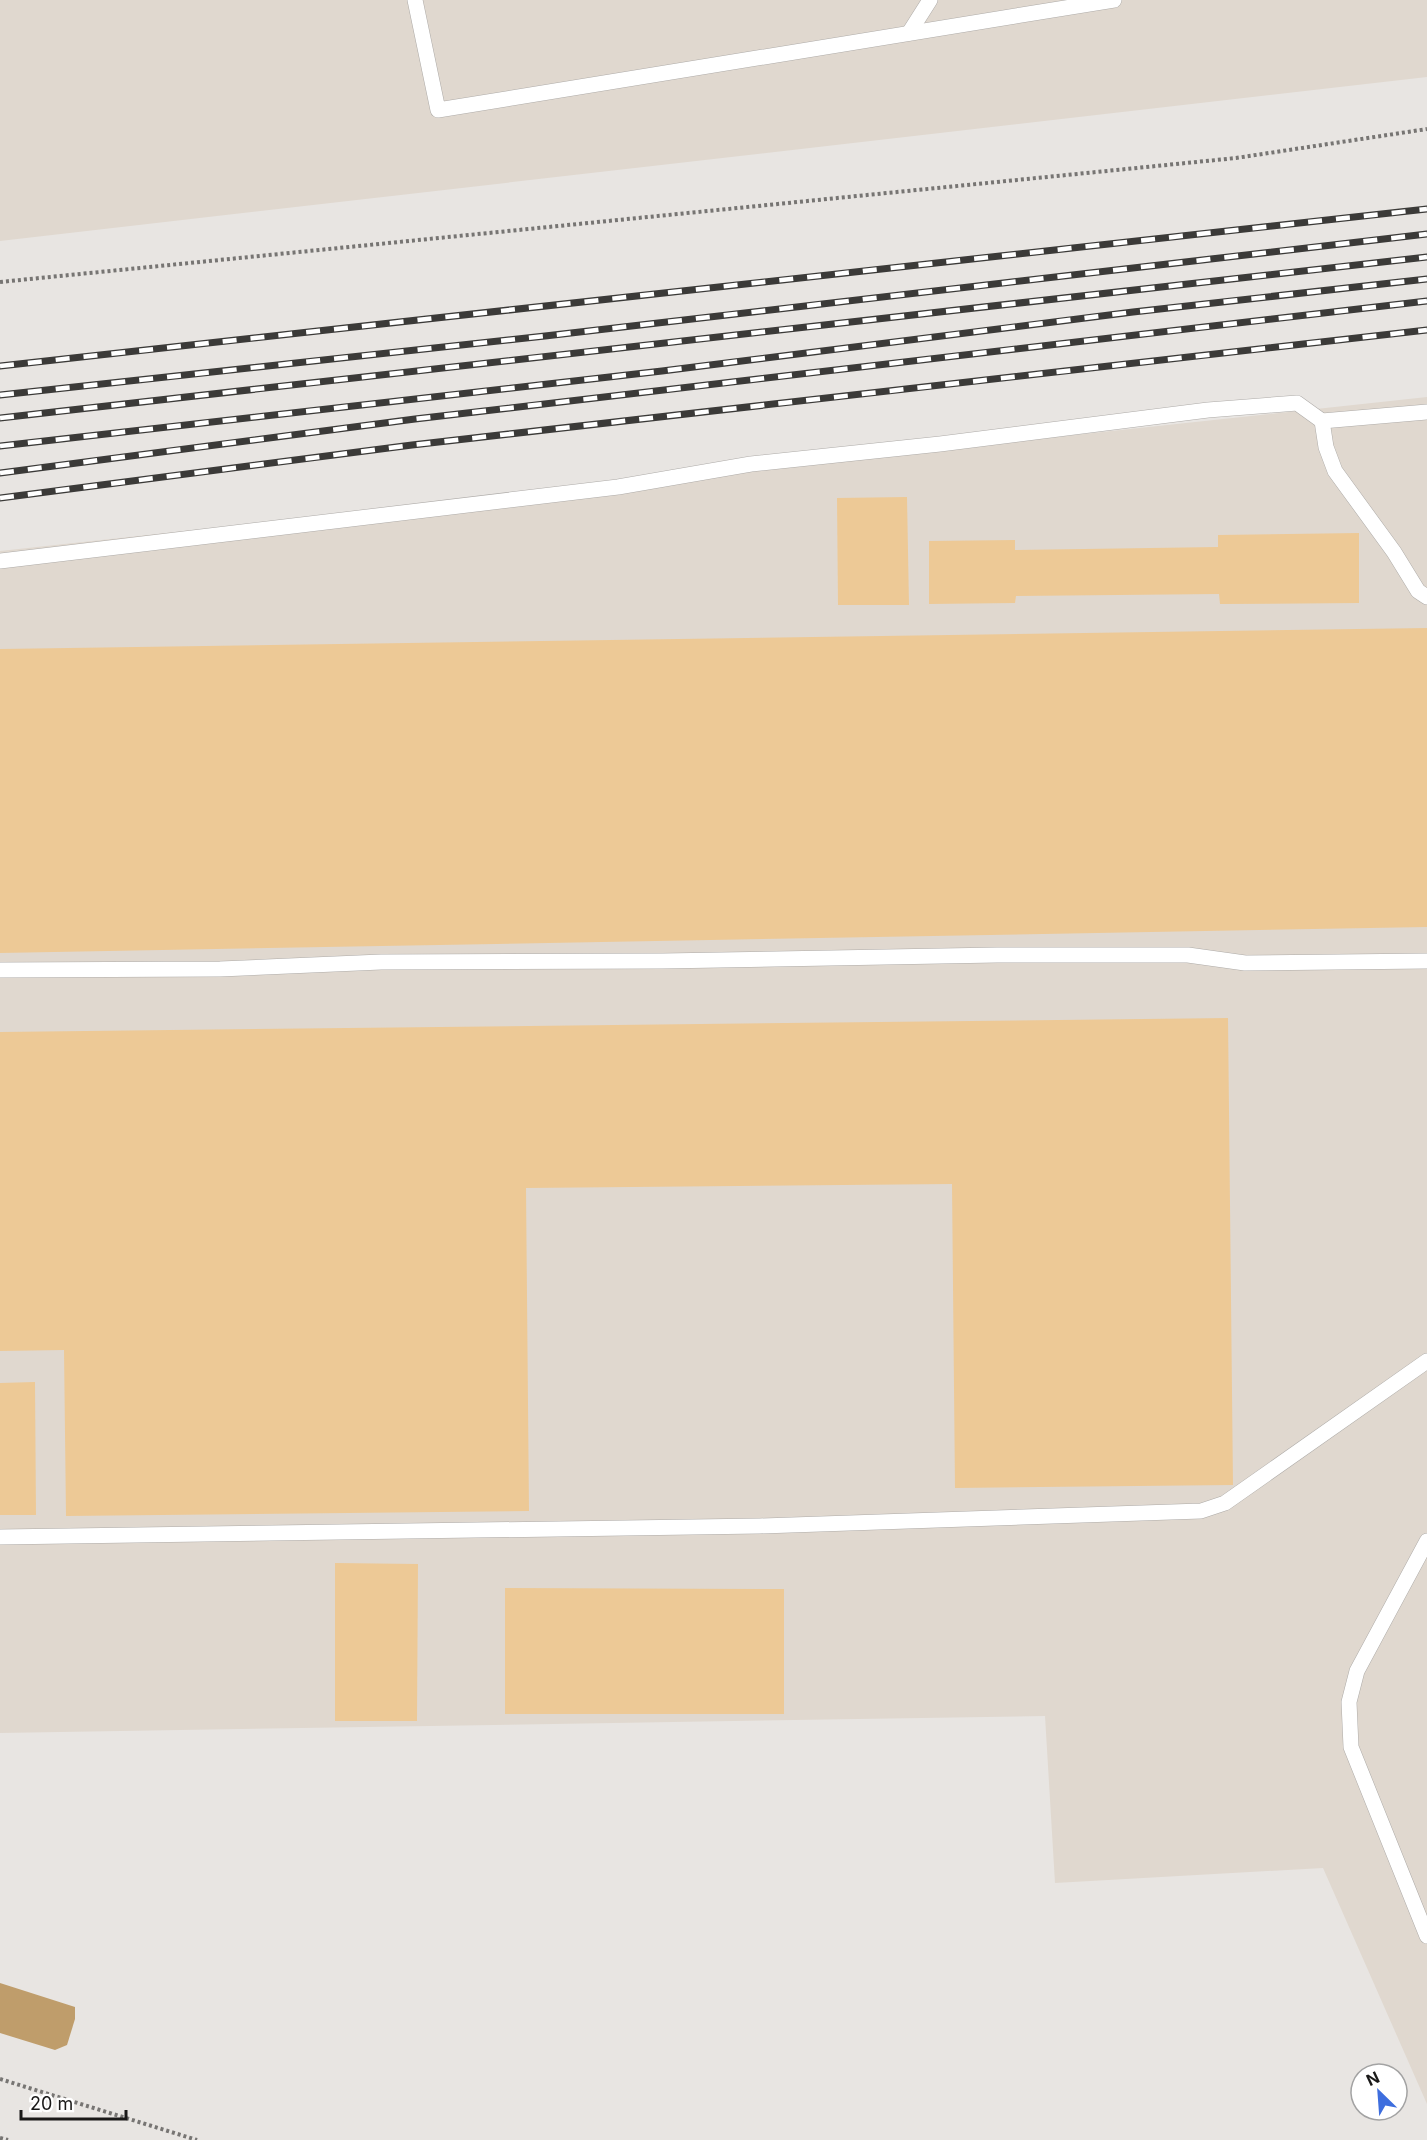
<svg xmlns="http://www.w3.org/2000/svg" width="1427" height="2140" viewBox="0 0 1427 2140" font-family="Inter,sans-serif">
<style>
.built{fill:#e0d8cf}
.water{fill:#bf9d6b}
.building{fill:#edc996}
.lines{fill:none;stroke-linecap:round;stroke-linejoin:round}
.service-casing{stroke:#aeaba8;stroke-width:16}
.path{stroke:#777573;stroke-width:4;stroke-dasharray:3 3;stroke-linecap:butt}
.service{stroke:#fff;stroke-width:15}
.rail-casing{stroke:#3b3a38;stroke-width:7}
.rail{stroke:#fff;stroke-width:4.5;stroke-dasharray:14;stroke-linecap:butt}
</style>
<rect width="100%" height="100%" fill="#e8e5e2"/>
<g class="built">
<path d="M0,0h1427v77l-1427,164z"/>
<path d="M1427,397v1707l-104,-236 -268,15 -10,-167 -1045,17v-1182z"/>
</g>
<path class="water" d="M0,1983l75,24v12l-8,26 -12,5 -55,-17z"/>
<g class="building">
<path d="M907,497l2,108h-71l-1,-107z"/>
<path d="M1359,533v70l-139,1 -1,-10 -203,2 -1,7 -86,1v-63l86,-1v10l203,-3v-12z"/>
<path d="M1427,628v299l-1427,26v-304z"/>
<path d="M1228,1018l5,467 -278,3 -3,-304 -426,4 3,323 -463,5 -2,-166 -64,1v-319z"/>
<path d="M35,1382l1,133h-36v-132z"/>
<path d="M335,1563l83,1 -1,157h-82z"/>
<path d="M505,1588l279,1v125h-279z"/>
</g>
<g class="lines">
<defs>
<g id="service">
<path d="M415,0l23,110 676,-110"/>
<path d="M909,33l21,-33"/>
<path d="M1322,421l105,-9"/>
<path d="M0,561l618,-74 133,-23 189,-20 268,-34 89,-7 25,18 4,26 9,24 59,81 24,39 9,6"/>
<path d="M0,970l220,-1 161,-7 282,-1 334,-6h191l57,8 182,-2"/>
<path d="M0,1537l760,-11 441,-15 24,-8 202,-142"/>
<path d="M1427,1541l-70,130 -8,31 2,45 76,189"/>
</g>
</defs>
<use href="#service" class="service-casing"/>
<g class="path">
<path d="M0,282l1236,-124 191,-29"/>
<path d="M0,2079l197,61"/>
<path d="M0,2138l8,2"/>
</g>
<use href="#service" class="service"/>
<defs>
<g id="rail">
<path d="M0,366l1427,-157"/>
<path d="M0,395l545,-59 882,-102"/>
<path d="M0,418l1427,-161"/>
<path d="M0,446l662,-75 471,-59 294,-33"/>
<path d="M0,473l415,-54 1012,-118"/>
<path d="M0,498l412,-53 1015,-115"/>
</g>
</defs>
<use href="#rail" class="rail-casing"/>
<use href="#rail" class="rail"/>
</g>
<g transform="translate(1379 2092) rotate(335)"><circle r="28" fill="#ffffff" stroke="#a3a3a3" stroke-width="1.5"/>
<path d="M0-4.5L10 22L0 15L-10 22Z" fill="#3e6ede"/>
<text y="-9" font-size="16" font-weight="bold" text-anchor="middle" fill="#1a1918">N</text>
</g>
<path d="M21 2110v9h105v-9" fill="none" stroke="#1a1918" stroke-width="3"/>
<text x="30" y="2110" font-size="18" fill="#1a1918" stroke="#ffffff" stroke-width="4.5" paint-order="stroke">20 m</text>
</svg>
